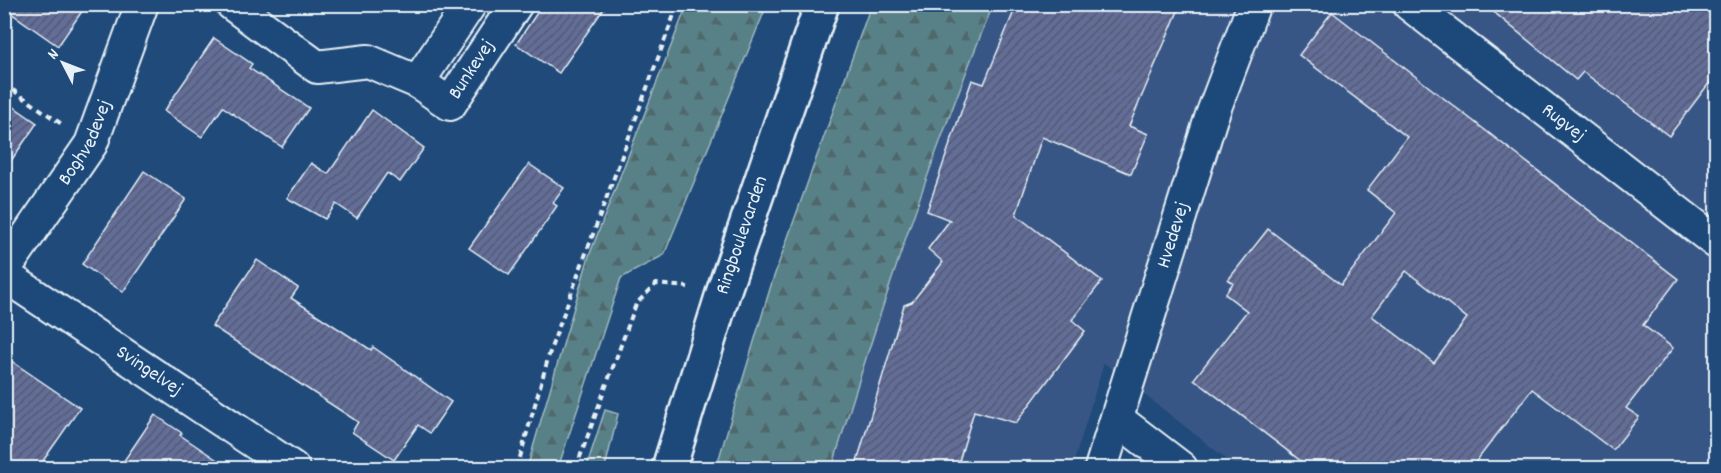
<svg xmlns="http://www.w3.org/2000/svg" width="1721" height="473" viewBox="0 0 1721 473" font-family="Dekko,sans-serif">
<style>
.built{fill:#375785}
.forest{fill:url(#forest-firs);stroke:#a0b9c0;stroke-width:1.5}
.building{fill:url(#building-hatch);stroke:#e8f1f8;stroke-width:1.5;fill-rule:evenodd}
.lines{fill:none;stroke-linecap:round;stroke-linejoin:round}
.minor-casing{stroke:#e8f1f8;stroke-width:36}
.secondary-casing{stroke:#e8f1f8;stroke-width:38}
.path{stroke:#e8f1f8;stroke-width:4;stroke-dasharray:6 4.5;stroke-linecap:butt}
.minor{stroke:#1f4a7a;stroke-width:32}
.secondary{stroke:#1f4a7a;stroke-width:33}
.labels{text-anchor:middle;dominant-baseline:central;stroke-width:4.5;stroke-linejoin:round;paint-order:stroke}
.street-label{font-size:20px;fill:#e8f1f8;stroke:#1f4a7a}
</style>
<defs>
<pattern id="forest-firs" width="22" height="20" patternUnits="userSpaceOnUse" patternTransform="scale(1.5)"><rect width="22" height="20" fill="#588187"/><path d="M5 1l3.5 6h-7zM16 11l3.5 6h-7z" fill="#50676c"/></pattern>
<pattern id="building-hatch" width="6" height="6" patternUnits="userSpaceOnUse" patternTransform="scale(1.5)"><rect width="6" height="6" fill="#626d98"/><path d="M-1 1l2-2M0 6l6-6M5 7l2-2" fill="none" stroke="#545a71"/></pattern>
</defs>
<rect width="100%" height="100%" fill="#1f4a7a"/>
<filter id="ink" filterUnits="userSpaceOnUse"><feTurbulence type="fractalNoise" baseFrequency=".0167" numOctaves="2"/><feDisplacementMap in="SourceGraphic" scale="12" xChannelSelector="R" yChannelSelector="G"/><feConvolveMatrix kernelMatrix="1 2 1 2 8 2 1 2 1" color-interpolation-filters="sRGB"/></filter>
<g filter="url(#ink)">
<path class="built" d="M993,5h723v463h-478l-134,-105 -32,105h-240l38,-127 96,-270z"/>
<g class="forest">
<path d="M687,5h80l-103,250 -43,23 -63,190h-31l62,-212z"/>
<path d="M871,5h122c-62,151 -114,307 -161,463h-116l56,-186z"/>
<path d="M605,410l13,4 -13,54h-19z"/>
</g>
<g class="building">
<path d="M4,4h83l-29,42 -54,-38z"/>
<path d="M543,4h64l-48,69 -43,-29z"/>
<path d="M1017,4h164l-52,122 19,8 -17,40 -89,-37 -26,78 86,66 -30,39 13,11 -69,92 -42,-12 -17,57h-102l49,-163 8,-3 31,-40 -15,-13 22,-29 -23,-9 45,-131 12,4z"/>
<path d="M1484,4h232v70l-47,62 -86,-64 -7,8z"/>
<path d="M1332,12l346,267 -35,46 30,23 -47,60 13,9 -26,33 -81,-61 -61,79h-161l-116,-89 53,-68 -22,-17 8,-11 -5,-3 40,-51 73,56 55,-72 -29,-23 40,-53 -108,-82zM1406,271l61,47 -33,45 -62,-47z"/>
<path d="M214,38l38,26 -3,4 60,40 -27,39 -59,-40 -21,30 -38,-26z"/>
<path d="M4,100l33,23 -33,48z"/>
<path d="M372,110l52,38 -24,34 -13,-9 -30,45 -21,-14 -11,15 -38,-21 24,-35 17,11z"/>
<path d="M529,164l35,24 -11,15 4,3 -48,69 -40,-27z"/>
<path d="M144,171l42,28 -63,93 -41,-28z"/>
<path d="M257,260l41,28 -7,10 80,52 2,-3 78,55 -21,31 -12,-8 -24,35 -42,-28 6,-10 -146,-96z"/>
<path d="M4,356l76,52 -42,60h-34z"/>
<path d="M155,415l27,18 -2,2 49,33h-110z"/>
</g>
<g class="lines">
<defs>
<g id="minor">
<path id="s1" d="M232,4l85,63 51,-6 50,21 32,22 66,-100"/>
<path id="s2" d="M1409,4l307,238"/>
<path d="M418,82l52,-78"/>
<path id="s3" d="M4,270l87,-126 51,-140"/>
<path id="s4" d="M4,275l289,193"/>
<path d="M1117,419l64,49"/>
<path id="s5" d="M1101,468l110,-350 43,-114"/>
</g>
<g id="secondary">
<path id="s6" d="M669,468l55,-178 98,-286"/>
</g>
</defs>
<use href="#minor" class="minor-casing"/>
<use href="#secondary" class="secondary-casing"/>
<g class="path">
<path d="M4,84l59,41"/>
<path d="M517,468l34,-120 127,-344"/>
<path d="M576,468l60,-164 20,-20 32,3"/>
</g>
<use href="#minor" class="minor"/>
<use href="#secondary" class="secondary"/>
</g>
</g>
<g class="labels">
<g class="street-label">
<text stroke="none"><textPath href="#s1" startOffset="291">Bunkevej</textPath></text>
<text stroke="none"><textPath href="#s2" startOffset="195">Rugvej</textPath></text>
<text stroke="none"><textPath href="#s3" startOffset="152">Boghvedevej</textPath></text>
<text stroke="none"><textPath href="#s5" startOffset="244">Hvedevej</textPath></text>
<text stroke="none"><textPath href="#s6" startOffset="244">Ringboulevarden</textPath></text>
<text stroke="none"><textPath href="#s4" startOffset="174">Svingelvej</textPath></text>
</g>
</g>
<rect width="1721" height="473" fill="none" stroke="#1f4a7a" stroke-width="24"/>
<rect x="12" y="12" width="1697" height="449" fill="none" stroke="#e8f1f8" stroke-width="2" filter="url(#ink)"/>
<g transform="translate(63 63) rotate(312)" stroke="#1f4a7a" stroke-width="4.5" paint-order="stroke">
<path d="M0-4.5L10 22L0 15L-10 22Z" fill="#e8f1f8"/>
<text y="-9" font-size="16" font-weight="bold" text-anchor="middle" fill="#e8f1f8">N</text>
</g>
</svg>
